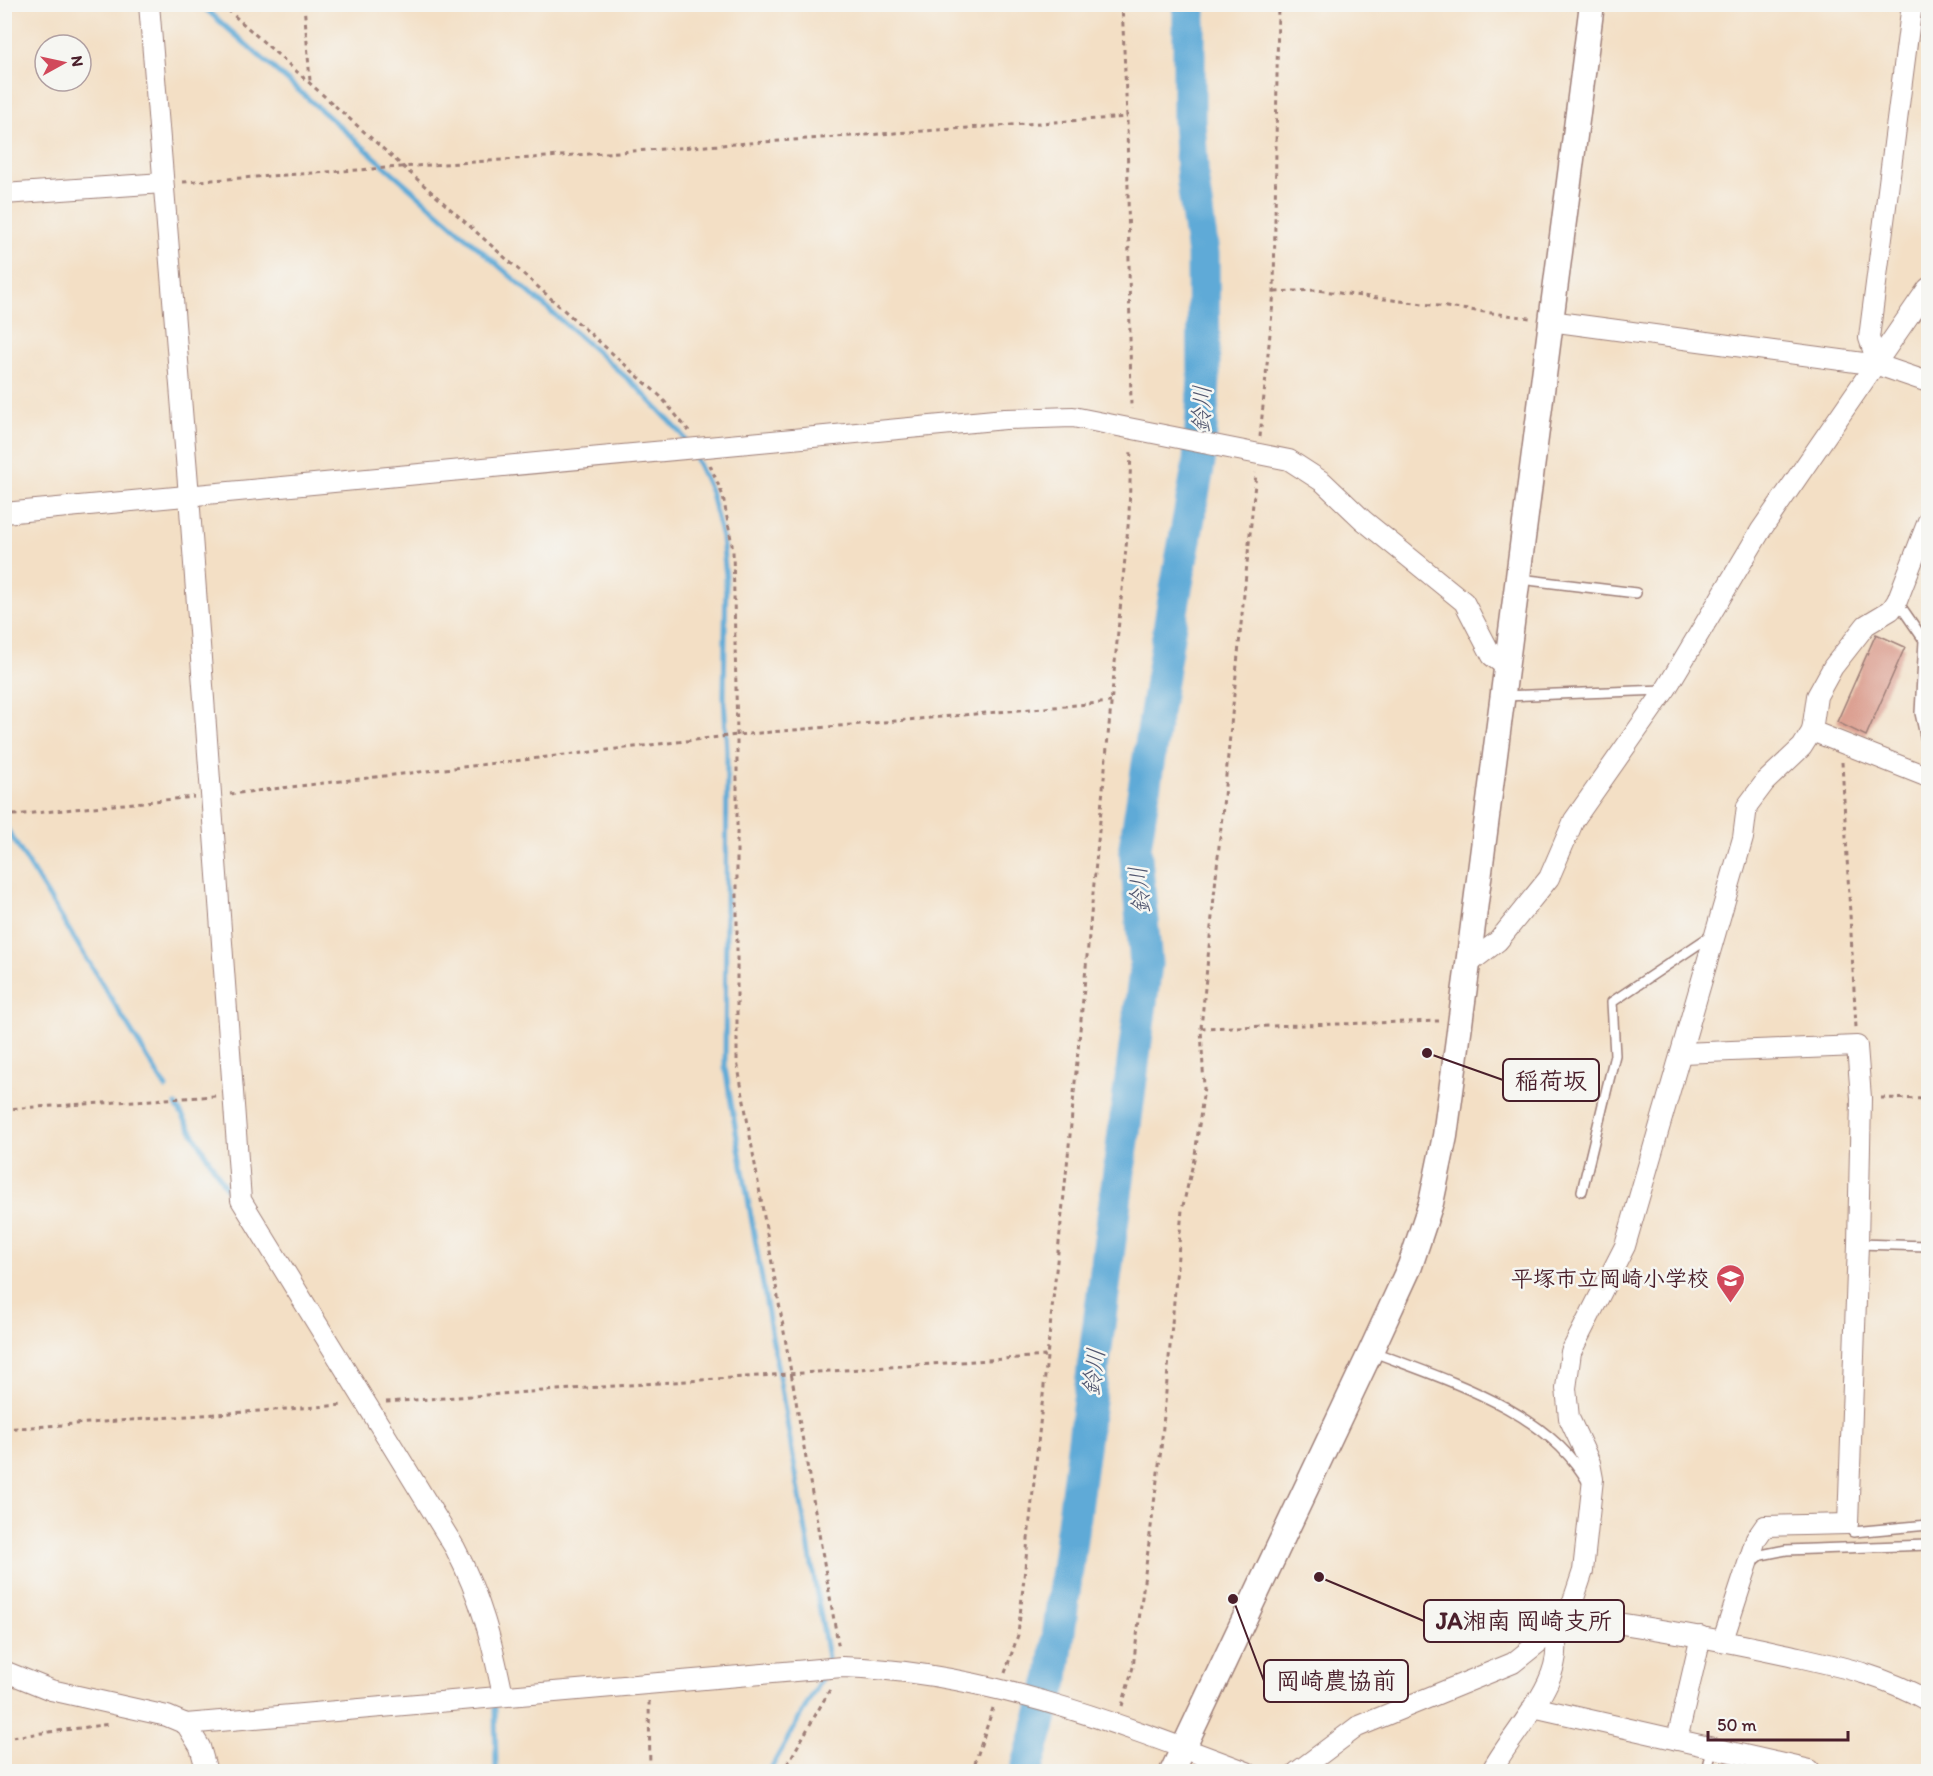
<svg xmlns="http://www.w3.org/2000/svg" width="1933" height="1776" viewBox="0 0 1933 1776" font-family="Itim,'Klee One',sans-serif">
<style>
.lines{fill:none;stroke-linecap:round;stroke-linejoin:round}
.stream{stroke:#5eaad7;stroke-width:5}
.river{stroke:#5eaad7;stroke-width:33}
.building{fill:#dca092}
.service-casing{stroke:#9e7f78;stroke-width:12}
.minor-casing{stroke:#9e7f78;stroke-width:22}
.tertiary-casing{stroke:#9e7f78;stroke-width:27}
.path{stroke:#9e7f78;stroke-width:3;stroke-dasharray:4.5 4.5;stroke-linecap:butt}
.service{stroke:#fff;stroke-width:9}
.minor{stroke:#fff;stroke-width:20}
.tertiary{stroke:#fff;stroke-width:24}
.labels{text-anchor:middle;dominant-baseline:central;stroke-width:5;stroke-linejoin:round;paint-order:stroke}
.poi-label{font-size:22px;font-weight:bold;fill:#4a1f2b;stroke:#f6f6f2;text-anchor:end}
.water-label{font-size:24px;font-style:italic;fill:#525770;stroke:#f6f6f2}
.leader{fill:none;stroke:#4a1f2b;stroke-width:2}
.callout-dot{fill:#4a1f2b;stroke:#f6f6f2;stroke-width:2}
.callout{fill:#f6f6f2;stroke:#4a1f2b;stroke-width:2}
.callout-label{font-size:24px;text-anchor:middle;font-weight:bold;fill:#4a1f2b}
</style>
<rect width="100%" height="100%" fill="#f6f6f2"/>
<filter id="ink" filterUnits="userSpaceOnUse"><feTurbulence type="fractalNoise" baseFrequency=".0167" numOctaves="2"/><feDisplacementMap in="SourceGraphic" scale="12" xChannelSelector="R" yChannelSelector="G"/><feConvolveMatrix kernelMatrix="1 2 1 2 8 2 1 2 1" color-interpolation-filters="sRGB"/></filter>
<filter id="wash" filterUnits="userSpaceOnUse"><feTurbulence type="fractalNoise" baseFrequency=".008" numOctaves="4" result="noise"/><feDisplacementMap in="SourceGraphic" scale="24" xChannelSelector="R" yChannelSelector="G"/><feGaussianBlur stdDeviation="1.35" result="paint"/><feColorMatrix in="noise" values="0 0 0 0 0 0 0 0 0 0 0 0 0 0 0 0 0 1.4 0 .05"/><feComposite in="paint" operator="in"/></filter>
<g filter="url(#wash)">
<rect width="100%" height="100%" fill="#f3dfc5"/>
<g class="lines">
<g class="stream">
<path d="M200,4l436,382 45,47 7,12"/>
<path d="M693,453l17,37 12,48 4,39 -2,119 3,55 -2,317 103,589 -2,8"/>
<path d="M4,824l162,264"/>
<path d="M176,1105l58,96"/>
<path d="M495,1708l1,64"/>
<path d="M769,1772l55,-98"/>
</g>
<path class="river" d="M1026,1772l27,-95 93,-713 -11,-117 37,-236 27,-149 5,-83 -1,-125 -10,-71 -4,-63v-116"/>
</g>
<g id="blocks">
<path class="building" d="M1876,634l29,13 -39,89 -29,-14z"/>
</g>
</g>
<g filter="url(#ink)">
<use href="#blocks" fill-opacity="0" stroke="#9e7f78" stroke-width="1.5"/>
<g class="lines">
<defs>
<g id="service">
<path d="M1520,579l116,14"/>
<path d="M1897,601l27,39 -4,73 8,36"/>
<path d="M1503,696l160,-6"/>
<path d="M1582,1191l33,-136 -3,-53 100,-67"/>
<path d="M1858,1244l70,2"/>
<path d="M1371,1351c72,28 178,59 217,132"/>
<path d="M1848,1524l5,8 75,-7"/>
<path d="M1751,1563l10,-8 25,-5 142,-5"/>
<path d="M1707,1772l5,-24"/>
</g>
<g id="minor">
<path d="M149,4l40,492 52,704 214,348c26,50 37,93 48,148"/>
<path d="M4,194l159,-11"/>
<path d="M1550,321l328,44 50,17"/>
<path d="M1878,365l-9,-27 43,-334"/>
<path d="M4,513l1001,-94 68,-2 216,43 34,22 40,38 101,82 28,54 14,11"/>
<path d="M1812,731l116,46"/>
<path d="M1468,964l30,-23 51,-63 25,-58 92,-131 95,-159 167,-242"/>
<path d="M1682,1053l175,-7 4,52 -3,146 -10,280 -83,2 -9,13 -33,101"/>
<path d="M1568,1616c73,10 145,22 217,38 53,12 96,20 143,47"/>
<path d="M4,1671l47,19 116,26 19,8 656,-57c141,4 275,56 405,105"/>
<path d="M1533,1707l277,63"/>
<path d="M186,1724l14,23 7,25"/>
<path d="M1677,1740l24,-104"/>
<path d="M1297,1772l60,-45 156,-64 40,-32 15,-15 15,-45 10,-92 -3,-16 -21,-45 -3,-30 5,-36 54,-106 118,-408 4,-32 18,-24 37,-35 10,-16 5,-35 16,-29 33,-42 25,-15 6,-9 31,-80"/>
<path d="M1491,1772c20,-40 80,-95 62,-141"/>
</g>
<path id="tertiary" d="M1172,1772l199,-421 39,-85 21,-63 14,-67 23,-172 124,-960"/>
</defs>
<use href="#service" class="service-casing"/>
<use href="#minor" class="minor-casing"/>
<use href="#tertiary" class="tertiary-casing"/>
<g class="path">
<path d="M221,4l439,392 29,35"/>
<path d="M304,4l6,77"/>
<path d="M1122,4l5,113 4,292"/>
<path d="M183,182l944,-65"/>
<path d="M1275,292l41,-2 214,28"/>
<path d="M1260,437l14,-145 4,-288"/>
<path d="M710,465l13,31 10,54 4,185v326l102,588"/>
<path d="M1842,762l14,266"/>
<path d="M230,794l507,-59 374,-33"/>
<path d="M4,816l190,-19"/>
<path d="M1201,1028l238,-7"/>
<path d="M1881,1098l47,1"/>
<path d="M4,1109l212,-13"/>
<path d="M386,1402l660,-46"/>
<path d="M4,1429l340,-24"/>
<path d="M1005,1673l13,-38 50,-479 61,-640 2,-68"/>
<path d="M649,1701l1,71"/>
<path d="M1122,1706l11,-39 28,-218 21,-239 13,-55 9,-67 -3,-60 55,-555"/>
<path d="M4,1738l106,-14"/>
<path d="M783,1772l49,-86"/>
<path d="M972,1772l21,-64"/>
</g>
<use href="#service" class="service"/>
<use href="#minor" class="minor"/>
<use href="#tertiary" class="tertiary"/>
</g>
</g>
<defs>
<symbol id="school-pin" viewBox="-11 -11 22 30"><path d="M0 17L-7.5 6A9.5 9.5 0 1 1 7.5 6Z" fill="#d1495b" stroke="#f6f6f2"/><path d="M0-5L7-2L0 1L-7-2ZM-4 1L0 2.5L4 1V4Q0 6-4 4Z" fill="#fff"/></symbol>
</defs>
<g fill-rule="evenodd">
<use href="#school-pin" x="1714" y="1262" width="33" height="45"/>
</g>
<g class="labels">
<g class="poi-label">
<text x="1709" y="1278">平塚市立岡崎小学校</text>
</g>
<g class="water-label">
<text transform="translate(1201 409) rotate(-88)">鈴川</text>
<text transform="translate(1139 890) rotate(-95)">鈴川</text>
<text transform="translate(1093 1372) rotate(-83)">鈴川</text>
</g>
</g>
<path class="leader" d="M1427 1053L1503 1080M1319 1577L1424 1621M1233 1599L1264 1681"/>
<g class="callout-dot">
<circle cx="1427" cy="1053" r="6"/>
<circle cx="1319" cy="1577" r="6"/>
<circle cx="1233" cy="1599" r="6"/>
</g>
<g class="callout">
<rect x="1503" y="1059" width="96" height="42" rx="6"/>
<rect x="1424" y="1600" width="200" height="42" rx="6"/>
<rect x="1264" y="1660" width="144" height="42" rx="6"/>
</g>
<g class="callout-label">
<text x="1551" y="1089">稲荷坂</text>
<text x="1524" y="1629">JA湘南 岡崎支所</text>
<text x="1336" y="1689">岡崎農協前</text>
</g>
<rect width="1933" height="1776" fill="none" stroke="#f6f6f2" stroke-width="24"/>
<g transform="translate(63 63) rotate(82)"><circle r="28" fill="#f6f6f2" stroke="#b1a0a2" stroke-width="1.5"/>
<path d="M0-4.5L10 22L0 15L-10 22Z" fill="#d1495b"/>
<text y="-9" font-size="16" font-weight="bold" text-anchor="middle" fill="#4a1f2b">N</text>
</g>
<path d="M1708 1731v9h140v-9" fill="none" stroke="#4a1f2b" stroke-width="3"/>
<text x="1717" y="1731" font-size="18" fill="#4a1f2b" stroke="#f6f6f2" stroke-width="4.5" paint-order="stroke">50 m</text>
</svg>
